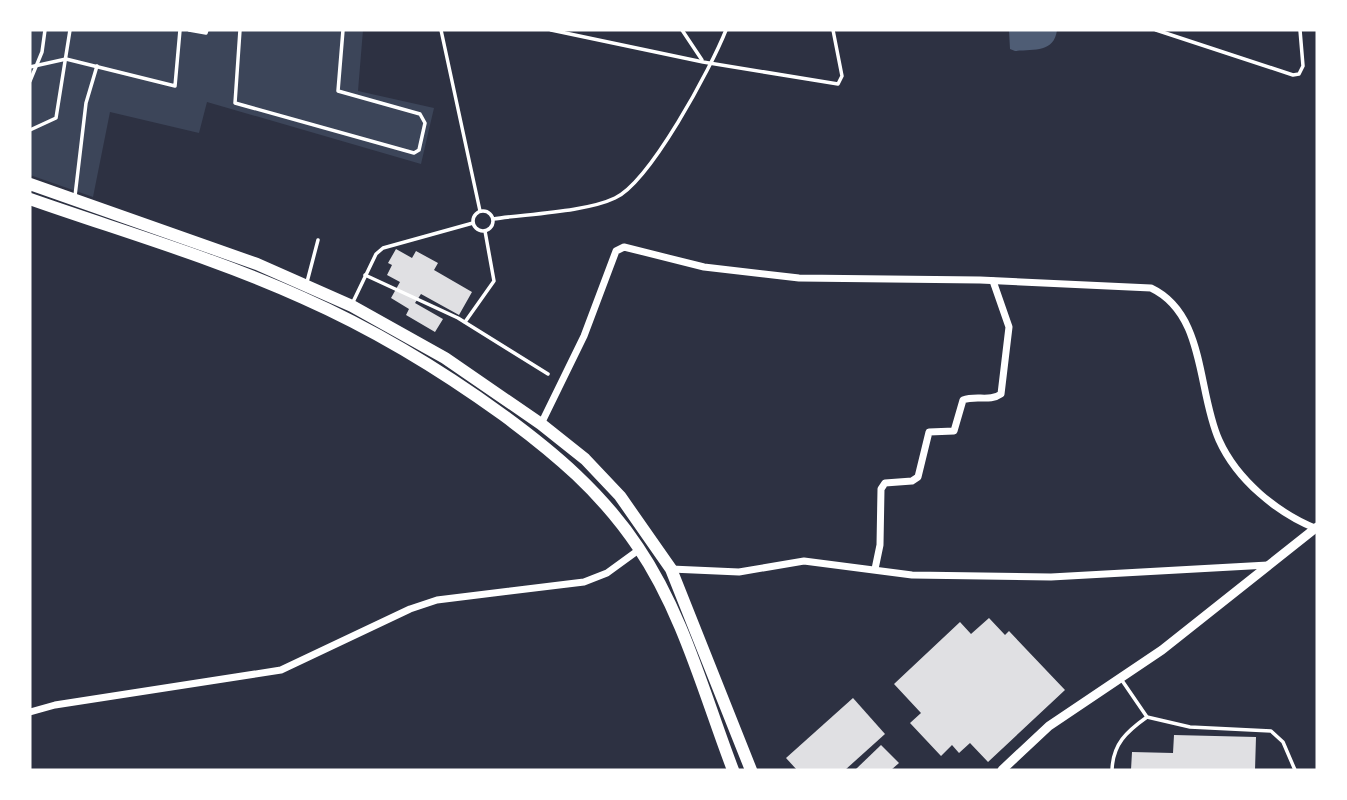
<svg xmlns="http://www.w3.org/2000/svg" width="1347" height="800" viewBox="0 0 1347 800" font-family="'PT Sans Narrow',sans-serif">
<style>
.green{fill:#3c4559}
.water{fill:#4f5d75}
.building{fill:#e0e0e3}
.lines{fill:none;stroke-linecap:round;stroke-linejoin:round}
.service{stroke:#fff;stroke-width:3.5}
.minor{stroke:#fff;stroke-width:7}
.tertiary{stroke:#fff;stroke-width:9}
.trunk{stroke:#fff;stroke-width:12}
</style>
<rect width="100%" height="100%" fill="#2d3142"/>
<path class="green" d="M30,30h333l-5,61 76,17 -13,56 -214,-62 -8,31 -89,-21 -17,85 -63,-22z"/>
<path class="water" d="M1009,30h48c-3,23 -23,19 -42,21l-5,-2z"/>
<g class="building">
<path d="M396,249l16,9 4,-7 22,12 -4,7 38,22 -13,23 -38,-21 -6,9 28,16 -8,13 -29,-17 3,-6 -18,-11 9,-16 -13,-7 5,-10 -4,-2z"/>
<path d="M989,618l16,17 4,-4 56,59 -77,72 -18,-19 -11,10 -7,-8 -11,11 -31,-33 11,-10 -27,-29 66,-62 11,12z"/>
<path d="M853,698l32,36 -40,36h-48l-11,-12z"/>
<path d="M1174,735l82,2 -1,33h-124l1,-18 41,1z"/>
<path d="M881,745l18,18 -8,7h-36z"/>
</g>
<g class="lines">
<g class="service">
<path d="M189,30l17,3 1,-3"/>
<path d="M240,30l-5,73 179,50 5,-3 6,-27 -5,-9 -82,-23 5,-61"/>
<path d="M441,30l39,181"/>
<path d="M551,30l152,32 135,22 4,-8 -9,-46"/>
<path d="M682,30l20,30"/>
<path d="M1156,30l137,45 6,-1 4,-8 -3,-36"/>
<path d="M30,67l36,-8 109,27 5,-56"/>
<path d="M30,81l12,-29 3,-22"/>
<path d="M30,130l26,-12 14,-88"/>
<path d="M75,196l11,-93 11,-37"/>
<circle cx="483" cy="221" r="10"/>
<path d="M493,219c33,-5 93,-7 122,-21 35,-16 96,-130 111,-168"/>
<path d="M365,275l93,43 90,56"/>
<path d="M307,282l11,-42"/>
<path d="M352,304l24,-50 7,-6 90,-25"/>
<path d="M465,322l29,-41 -9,-50"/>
<path d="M1121,679l26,38 43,10 81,4 12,11 12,28"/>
<path d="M1112,770c1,-26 14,-38 35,-53"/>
</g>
<g class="minor">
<path d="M541,424l43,-88 32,-85 8,-4 80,20 95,11 181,2 171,8c55,26 46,103 68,152 18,40 58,73 98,89"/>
<path d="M671,569l68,3 65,-11 108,14 139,2 217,-12"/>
<path d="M875,569l5,-24 1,-56 4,-6 27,-2 6,-4 11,-45 25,-1 9,-31c13,-5 27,2 38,-6l8,-67 -16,-46"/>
<path d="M30,712l25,-7 226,-35 129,-61 27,-9 147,-18 23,-9 33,-24"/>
</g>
<path class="tertiary" d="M1002,770l47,-44 113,-76 155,-123"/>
<g class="trunk">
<path d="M30,184l227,80 95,42 93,52 96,66 44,35 35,37 51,73 80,201"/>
<path d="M30,199c91,32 185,59 273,99 70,31 138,72 200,117 52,38 99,78 135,132 45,66 67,150 95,223"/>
</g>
</g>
<rect width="1347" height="800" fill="none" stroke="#ffffff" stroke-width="63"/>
</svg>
